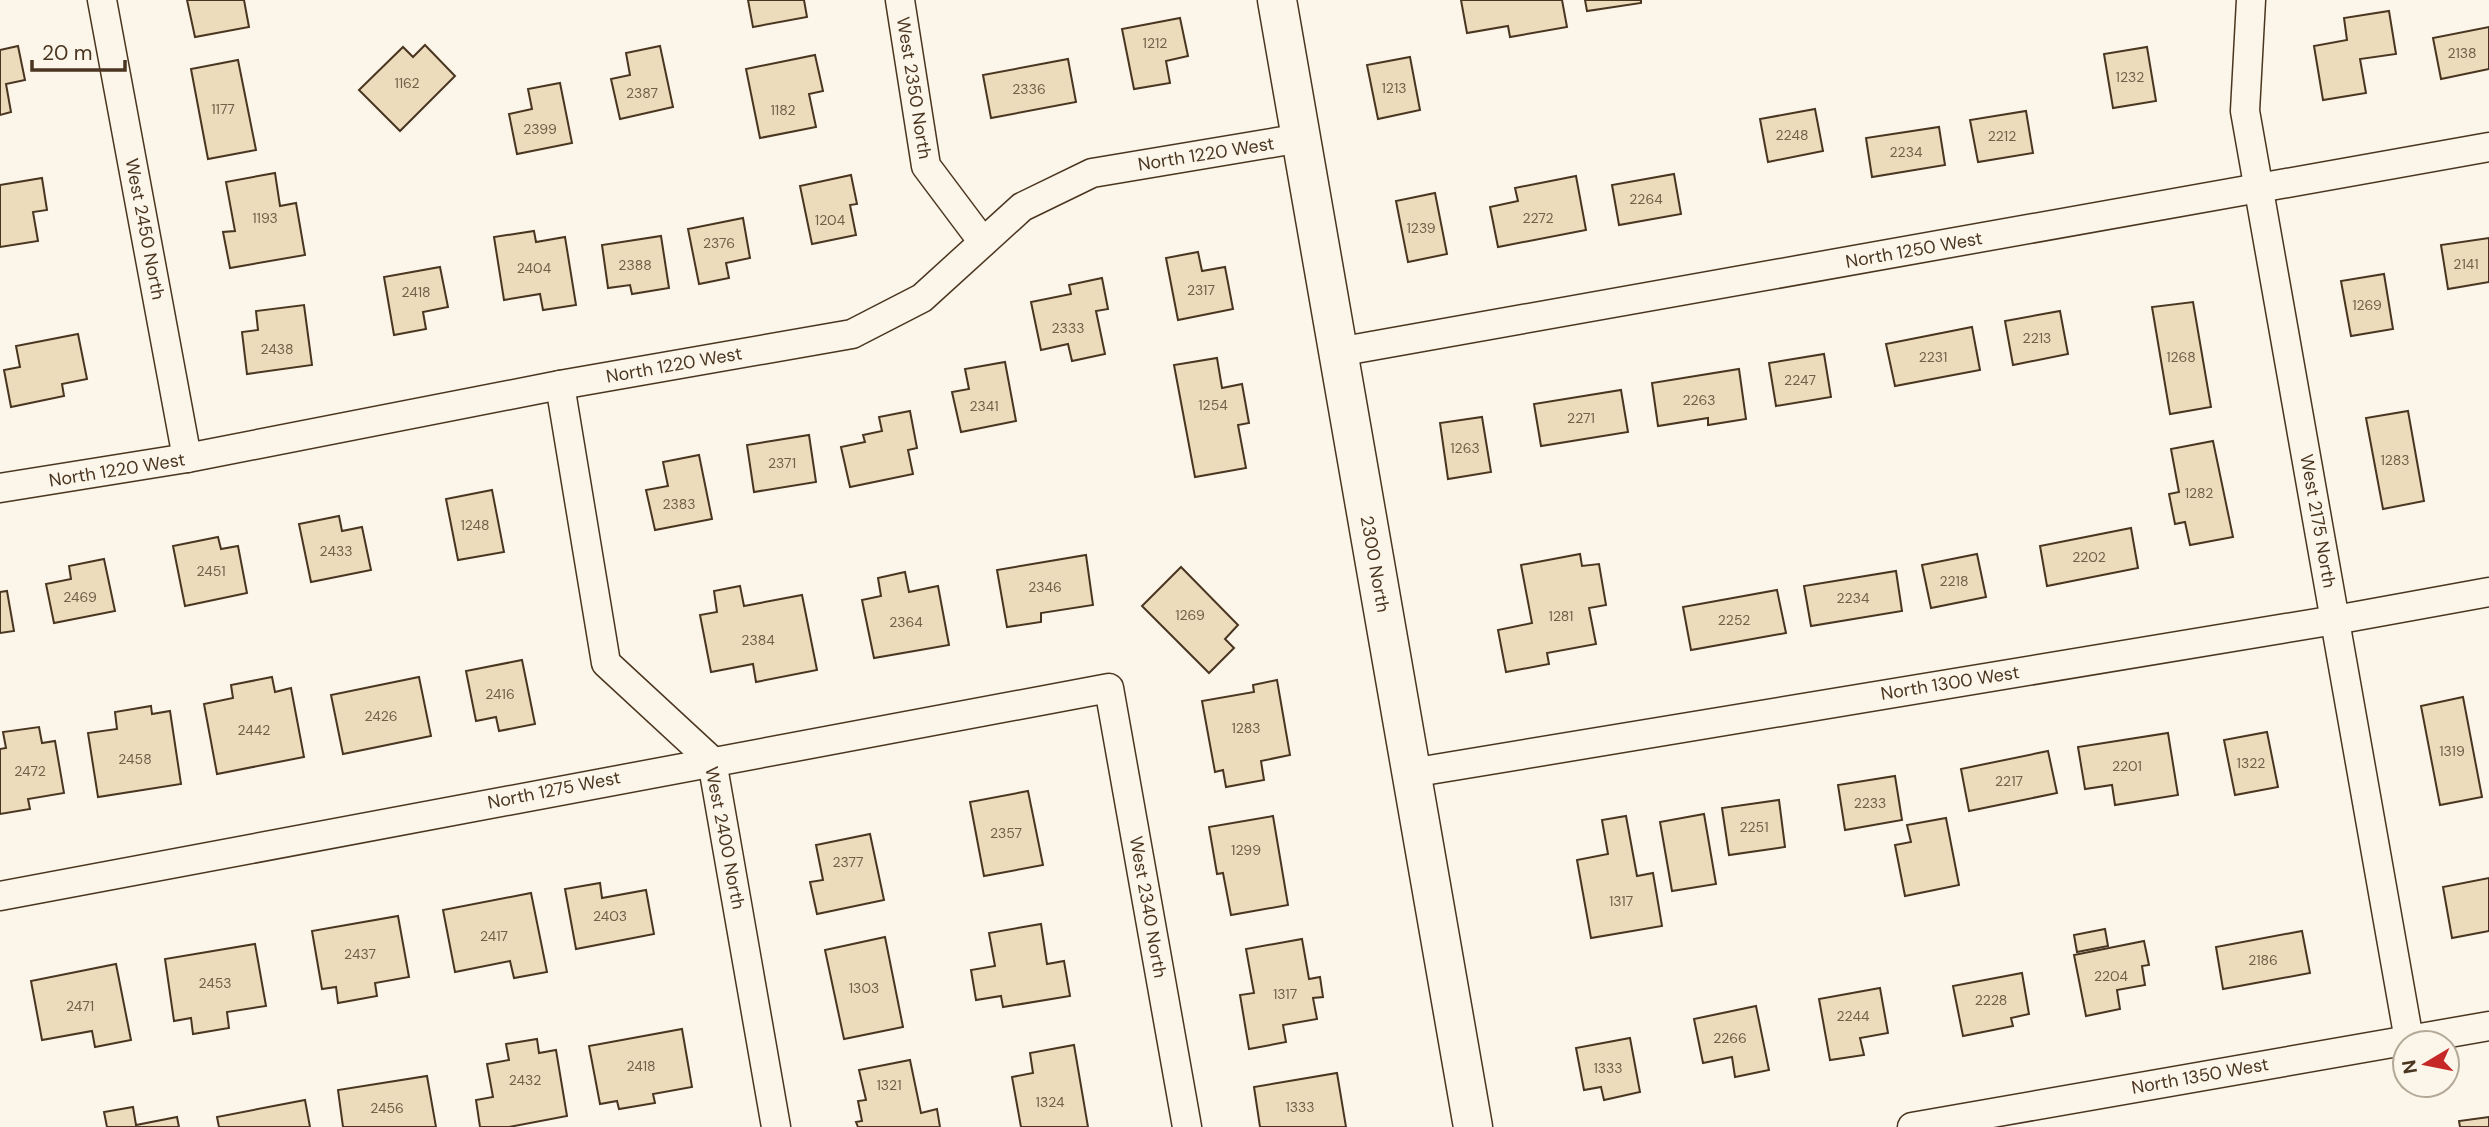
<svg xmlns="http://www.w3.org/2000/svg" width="2489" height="1127" viewBox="0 0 2489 1127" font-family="'DM Sans',sans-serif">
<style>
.building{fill:#ecdcbc;stroke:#4a3520;stroke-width:2}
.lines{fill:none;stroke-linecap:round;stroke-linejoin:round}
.street-casing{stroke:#4a3520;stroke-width:31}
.secondary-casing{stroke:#4a3520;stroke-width:41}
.street{stroke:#fbf6e9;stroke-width:28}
.secondary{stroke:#fbf6e9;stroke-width:38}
.labels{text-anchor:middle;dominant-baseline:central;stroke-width:5;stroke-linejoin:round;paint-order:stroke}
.number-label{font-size:14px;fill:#725f47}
.street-label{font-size:18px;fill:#4a3520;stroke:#fbf6e9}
</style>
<rect width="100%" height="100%" fill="#fbf6e9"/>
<g class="building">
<path d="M187,0h57l5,27 -54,10z"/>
<path d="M748,0h56l3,17 -54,10z"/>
<path d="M1461,0h101l5,27 -57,10 -2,-11 -41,7z"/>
<path d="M1585,0h56v3l-54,8z"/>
<path d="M2389,11l7,43 -36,5 6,34 -43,7 -9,-54 33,-6 -3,-22z"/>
<path d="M1180,18l8,38 -22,5 4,22 -36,6 -12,-60z"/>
<path d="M2489,27v42l-48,10 -8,-41z"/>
<path d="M425,45l30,31 -55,55 -41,-41 44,-43 10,10z"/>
<path d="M18,46l7,34 -19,4 5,28 -11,3v-65z"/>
<path d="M660,46l13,61 -53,12 -9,-40 19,-4 -4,-22z"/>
<path d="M2147,47l9,54 -43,7 -9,-54z"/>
<path d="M815,55l8,36 -14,3 7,33 -56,11 -14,-69z"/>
<path d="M1410,57l10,53 -42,9 -11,-54z"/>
<path d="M1068,59l8,43 -85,16 -8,-43z"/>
<path d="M238,60l18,90 -48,9 -17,-90z"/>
<path d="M560,83l12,60 -55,11 -8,-40 23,-5 -4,-20z"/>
<path d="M1815,109l8,42 -55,11 -8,-43z"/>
<path d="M2026,111l7,42 -55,9 -8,-42z"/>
<path d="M1939,127l6,38 -73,12 -6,-39z"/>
<path d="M275,173l5,33 16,-3 9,52 -75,13 -7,-36 12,-1 -9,-49z"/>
<path d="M1674,174l7,40 -62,11 -7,-40z"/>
<path d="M851,175l6,29 -7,1 6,30 -44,9 -12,-58z"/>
<path d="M1576,176l10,54 -88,17 -8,-40 28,-6 -3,-13z"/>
<path d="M42,178l5,32 -14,2 5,29 -38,6v-62z"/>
<path d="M1435,193l12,61 -39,8 -12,-61z"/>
<path d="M743,218l7,40 -24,5 3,15 -30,6 -11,-55z"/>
<path d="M534,231l2,11 29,-5 11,68 -33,5 -3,-16 -36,6 -10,-63z"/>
<path d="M661,236l8,52 -37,6 -2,-9 -22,3 -6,-43z"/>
<path d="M2489,238v44l-41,7 -7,-44z"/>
<path d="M1198,252l4,19 23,-4 8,42 -55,11 -12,-62z"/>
<path d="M440,267l8,40 -25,5 3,17 -32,6 -10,-58z"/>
<path d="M2384,274l9,55 -42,7 -10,-55z"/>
<path d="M1102,278l6,31 -12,2 9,43 -33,7 -4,-17 -27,6 -10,-48 40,-8 -2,-9z"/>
<path d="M2193,302l18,105 -41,7 -18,-107z"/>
<path d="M304,305l8,60 -65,9 -5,-42 16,-2 -2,-19z"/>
<path d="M2060,311l8,43 -55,11 -8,-44z"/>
<path d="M1972,327l8,43 -85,16 -9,-42z"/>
<path d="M78,334l9,45 -25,5 2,12 -53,11 -7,-37 16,-3 -4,-21z"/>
<path d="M1824,354l7,43 -55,9 -7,-43z"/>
<path d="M1217,358l5,30 20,-4 7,39 -11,2 8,43 -51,9 -21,-112z"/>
<path d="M1005,362l11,59 -55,11 -9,-40 17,-3 -4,-20z"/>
<path d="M1739,369l7,50 -38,6v-7l-50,8 -6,-43z"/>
<path d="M1621,390l7,42 -87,14 -7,-42z"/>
<path d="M910,411l7,37 -9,2 5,24 -63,13 -9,-40 24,-5 -2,-7 19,-4 -3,-14z"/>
<path d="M2408,411l16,90 -41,8 -17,-91z"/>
<path d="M1482,417l9,55 -43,7 -8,-56z"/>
<path d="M809,435l7,47 -62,10 -7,-47z"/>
<path d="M2213,441l20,96 -43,8 -5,-23 -10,2 -6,-30 10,-2 -8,-43z"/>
<path d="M699,455l13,64 -57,11 -9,-40 22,-4 -5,-24z"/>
<path d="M492,490l12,62 -46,8 -12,-61z"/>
<path d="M339,516l3,15 20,-4 9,43 -60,12 -12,-58z"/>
<path d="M2131,528l7,40 -91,18 -7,-40z"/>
<path d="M218,537l3,12 17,-3 9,47 -62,13 -12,-60z"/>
<path d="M1580,554l2,12 17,-2 7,41 -17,3 7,36 -49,9 2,11 -43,8 -8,-42 34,-7 -11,-58z"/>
<path d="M1977,554l9,43 -55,11 -9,-43z"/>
<path d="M1086,555l7,50 -52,8v9l-34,5 -10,-57z"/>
<path d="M104,559l11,52 -61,12 -8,-39 25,-5 -2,-13z"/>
<path d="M1181,567l57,58 -13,14 9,9 -25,25 -67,-67z"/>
<path d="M1896,571l6,40 -91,15 -7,-40z"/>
<path d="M905,572l4,20 29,-6 11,59 -75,13 -12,-58 19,-4 -3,-18z"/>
<path d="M740,586l4,20 58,-11 15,75 -61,12 -3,-18 -42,8 -11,-57 17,-3 -3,-21z"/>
<path d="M1777,590l9,43 -95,17 -8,-43z"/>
<path d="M7,591l7,40 -14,2v-41z"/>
<path d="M522,660l13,64 -36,7 -3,-14 -20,4 -10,-50z"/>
<path d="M272,677l3,15 16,-4 13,69 -87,17 -13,-70 29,-6 -2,-13z"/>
<path d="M419,677l12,59 -88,18 -12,-59z"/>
<path d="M1277,680l13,75 -29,6 3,19 -38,7 -3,-17 -8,2 -13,-71 52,-9 -1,-7z"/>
<path d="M2463,697l19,100 -42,8 -19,-99z"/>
<path d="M151,706l1,8 18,-3 11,73 -83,13 -10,-64 29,-4 -2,-17z"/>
<path d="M39,727l3,16 13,-2 9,52 -36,6 2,10 -30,5v-65l6,-1 -3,-16z"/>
<path d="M2267,732l11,55 -43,8 -11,-55z"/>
<path d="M2168,733l10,62 -63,10 -3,-20 -27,4 -7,-42z"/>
<path d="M2048,751l9,42 -88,18 -8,-42z"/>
<path d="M1895,776l7,44 -57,10 -7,-45z"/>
<path d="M1028,791l15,74 -59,11 -14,-74z"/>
<path d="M1779,800l6,47 -56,8 -7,-47z"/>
<path d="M1704,814l12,70 -44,7 -12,-69z"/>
<path d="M1273,816l15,89 -57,10 -8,-42 -6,1 -8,-47z"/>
<path d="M1626,816l11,60 16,-3 9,53 -71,12 -14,-78 31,-6 -6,-34z"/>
<path d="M1946,818l13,67 -54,11 -10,-51 16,-3 -4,-17z"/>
<path d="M870,834l14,66 -67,14 -7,-32 13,-2 -7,-35z"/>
<path d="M2489,878v53l-37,7 -9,-51z"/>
<path d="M600,883l2,15 44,-8 8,44 -78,15 -11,-60z"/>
<path d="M531,893l16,79 -33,6 -4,-17 -55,11 -12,-62z"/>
<path d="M398,916l11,61 -34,6 2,13 -39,7 -2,-16 -14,2 -10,-58z"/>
<path d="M1041,924l6,40 17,-3 6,35 -67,11 -2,-11 -25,4 -5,-30 24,-4 -6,-33z"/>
<path d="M2105,929l3,17 -31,6 -3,-17z"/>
<path d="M2302,931l8,42 -87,16 -7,-42z"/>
<path d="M885,937l18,90 -59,12 -19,-89z"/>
<path d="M1302,939l7,40 11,-2 3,20 -10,1 4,21 -34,6 3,17 -37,7 -9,-54 14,-2 -8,-44z"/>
<path d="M2144,941l5,24 -7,1 3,19 -28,5 3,19 -34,7 -12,-61z"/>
<path d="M255,944l11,62 -39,6 2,16 -36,6 -2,-16 -17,3 -9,-62z"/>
<path d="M116,964l15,76 -36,7 -3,-16 -50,9 -11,-59z"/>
<path d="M2022,973l7,41 -18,4 2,8 -50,10 -10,-50z"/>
<path d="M1880,988l8,45 -28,5 4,17 -34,5 -11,-61z"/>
<path d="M1756,1006l13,64 -34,7 -3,-20 -29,6 -9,-44z"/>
<path d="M682,1029l10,58 -39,7 2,9 -36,6 -2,-8 -17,3 -11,-58z"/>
<path d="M1630,1038l10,54 -36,8 -3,-13 -17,3 -8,-42z"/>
<path d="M537,1039l2,14 17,-3 11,66 -58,11h-29l-4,-27 17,-3 -6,-33 22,-4 -3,-16z"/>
<path d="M1074,1045l14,82h-67l-9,-50 21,-4 -3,-20z"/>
<path d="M910,1060l11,53 16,-4 3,18h-82l-2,-5 6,-1 -4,-20 8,-1 -7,-30z"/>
<path d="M1337,1073l9,54h-86l-6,-40z"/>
<path d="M427,1076l9,51h-93l-5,-37z"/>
<path d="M305,1100l5,27h-91l-2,-10z"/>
<path d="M133,1107l3,18 41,-8 2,10h-72l-3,-15z"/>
<path d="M2489,1117v10h-29l-1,-6z"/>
</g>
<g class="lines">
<defs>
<g id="street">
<path d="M102,0l85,458"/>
<path d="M900,0l26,166 57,76"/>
<path d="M2251,0l-6,111 164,929"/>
<path d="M1338,352l1151,-205"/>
<path d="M560,385l46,278 106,98 64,366"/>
<path d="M0,488l187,-30 373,-73 292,-51 70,-36 100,-91 70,-34 209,-35"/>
<path d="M1411,773l924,-153 154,-28"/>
<path d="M0,896l1109,-208 78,439"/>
<path d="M1912,1127l577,-101"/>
</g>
<path id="secondary" d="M1277,0l196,1127"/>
</defs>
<use href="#street" class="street-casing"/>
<use href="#secondary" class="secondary-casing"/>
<use href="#street" class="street"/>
<use href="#secondary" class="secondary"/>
</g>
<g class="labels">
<g class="number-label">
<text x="1155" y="43">1212</text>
<text x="2462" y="53">2138</text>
<text x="2130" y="77">1232</text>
<text x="407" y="83">1162</text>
<text x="1394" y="88">1213</text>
<text x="1029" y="89">2336</text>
<text x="642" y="93">2387</text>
<text x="223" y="109">1177</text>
<text x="783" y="110">1182</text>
<text x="540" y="129">2399</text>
<text x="1792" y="135">2248</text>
<text x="2002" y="136">2212</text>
<text x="1906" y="152">2234</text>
<text x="1646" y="199">2264</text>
<text x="265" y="218">1193</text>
<text x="1538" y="218">2272</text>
<text x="830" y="220">1204</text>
<text x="1421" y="228">1239</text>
<text x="719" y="243">2376</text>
<text x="2466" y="264">2141</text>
<text x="635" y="265">2388</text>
<text x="534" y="268">2404</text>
<text x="1201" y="290">2317</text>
<text x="416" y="292">2418</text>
<text x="2367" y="305">1269</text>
<text x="1068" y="328">2333</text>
<text x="2037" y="338">2213</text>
<text x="277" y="349">2438</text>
<text x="1933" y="357">2231</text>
<text x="2181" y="357">1268</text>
<text x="1800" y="380">2247</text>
<text x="1699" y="400">2263</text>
<text x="1213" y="405">1254</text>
<text x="984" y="406">2341</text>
<text x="1581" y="418">2271</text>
<text x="1465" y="448">1263</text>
<text x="2395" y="460">1283</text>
<text x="782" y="463">2371</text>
<text x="2199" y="493">1282</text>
<text x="679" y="504">2383</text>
<text x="475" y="525">1248</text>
<text x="336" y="551">2433</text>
<text x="2089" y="557">2202</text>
<text x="211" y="571">2451</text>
<text x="1954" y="581">2218</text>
<text x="1045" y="587">2346</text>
<text x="80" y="597">2469</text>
<text x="1853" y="598">2234</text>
<text x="1190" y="615">1269</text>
<text x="1561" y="616">1281</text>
<text x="1734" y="620">2252</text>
<text x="906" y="622">2364</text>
<text x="758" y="640">2384</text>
<text x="500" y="694">2416</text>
<text x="381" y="716">2426</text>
<text x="1246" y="728">1283</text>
<text x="254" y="730">2442</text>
<text x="2452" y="751">1319</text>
<text x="135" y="759">2458</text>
<text x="2251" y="763">1322</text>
<text x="2127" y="766">2201</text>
<text x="30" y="771">2472</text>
<text x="2009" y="781">2217</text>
<text x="1870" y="803">2233</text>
<text x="1754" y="827">2251</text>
<text x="1006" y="833">2357</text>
<text x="1246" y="850">1299</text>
<text x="848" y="862">2377</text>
<text x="1621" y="901">1317</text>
<text x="610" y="916">2403</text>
<text x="494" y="936">2417</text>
<text x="360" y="954">2437</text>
<text x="2263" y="960">2186</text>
<text x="2111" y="976">2204</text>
<text x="215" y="983">2453</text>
<text x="864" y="988">1303</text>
<text x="1285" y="994">1317</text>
<text x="1991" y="1000">2228</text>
<text x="80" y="1006">2471</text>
<text x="1853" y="1016">2244</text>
<text x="1730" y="1038">2266</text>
<text x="641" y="1066">2418</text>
<text x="1608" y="1068">1333</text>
<text x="525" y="1080">2432</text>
<text x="889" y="1085">1321</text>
<text x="1050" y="1102">1324</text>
<text x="1300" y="1107">1333</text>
<text x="387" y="1108">2456</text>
</g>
<g class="street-label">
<text transform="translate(914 88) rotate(81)">West 2350 North</text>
<text transform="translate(1206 154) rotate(-9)">North 1220 West</text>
<text transform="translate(145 229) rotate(79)">West 2450 North</text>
<text transform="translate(1914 250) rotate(-10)">North 1250 West</text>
<text transform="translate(674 365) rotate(-10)">North 1220 West</text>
<text transform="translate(117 470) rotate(-9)">North 1220 West</text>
<text transform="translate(2318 521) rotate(80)">West 2175 North</text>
<text transform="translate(1375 564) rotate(80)">2300 North</text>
<text transform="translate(1950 683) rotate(-9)">North 1300 West</text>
<text transform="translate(554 790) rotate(-11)">North 1275 West</text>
<text transform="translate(725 838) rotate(79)">West 2400 North</text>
<text transform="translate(1148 907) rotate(80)">West 2340 North</text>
<text transform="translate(2200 1076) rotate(-10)">North 1350 West</text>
</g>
</g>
<g transform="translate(2426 1064) rotate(260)"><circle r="33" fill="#fbf6e9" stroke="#b4a999" stroke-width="2"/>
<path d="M0-5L12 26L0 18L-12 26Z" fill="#c62828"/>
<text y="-10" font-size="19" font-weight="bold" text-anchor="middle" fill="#4a3520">N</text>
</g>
<path d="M32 60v10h93v-10" fill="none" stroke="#4a3520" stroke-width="3.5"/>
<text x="42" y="60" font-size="21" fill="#4a3520" stroke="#fbf6e9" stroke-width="5" paint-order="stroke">20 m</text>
</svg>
